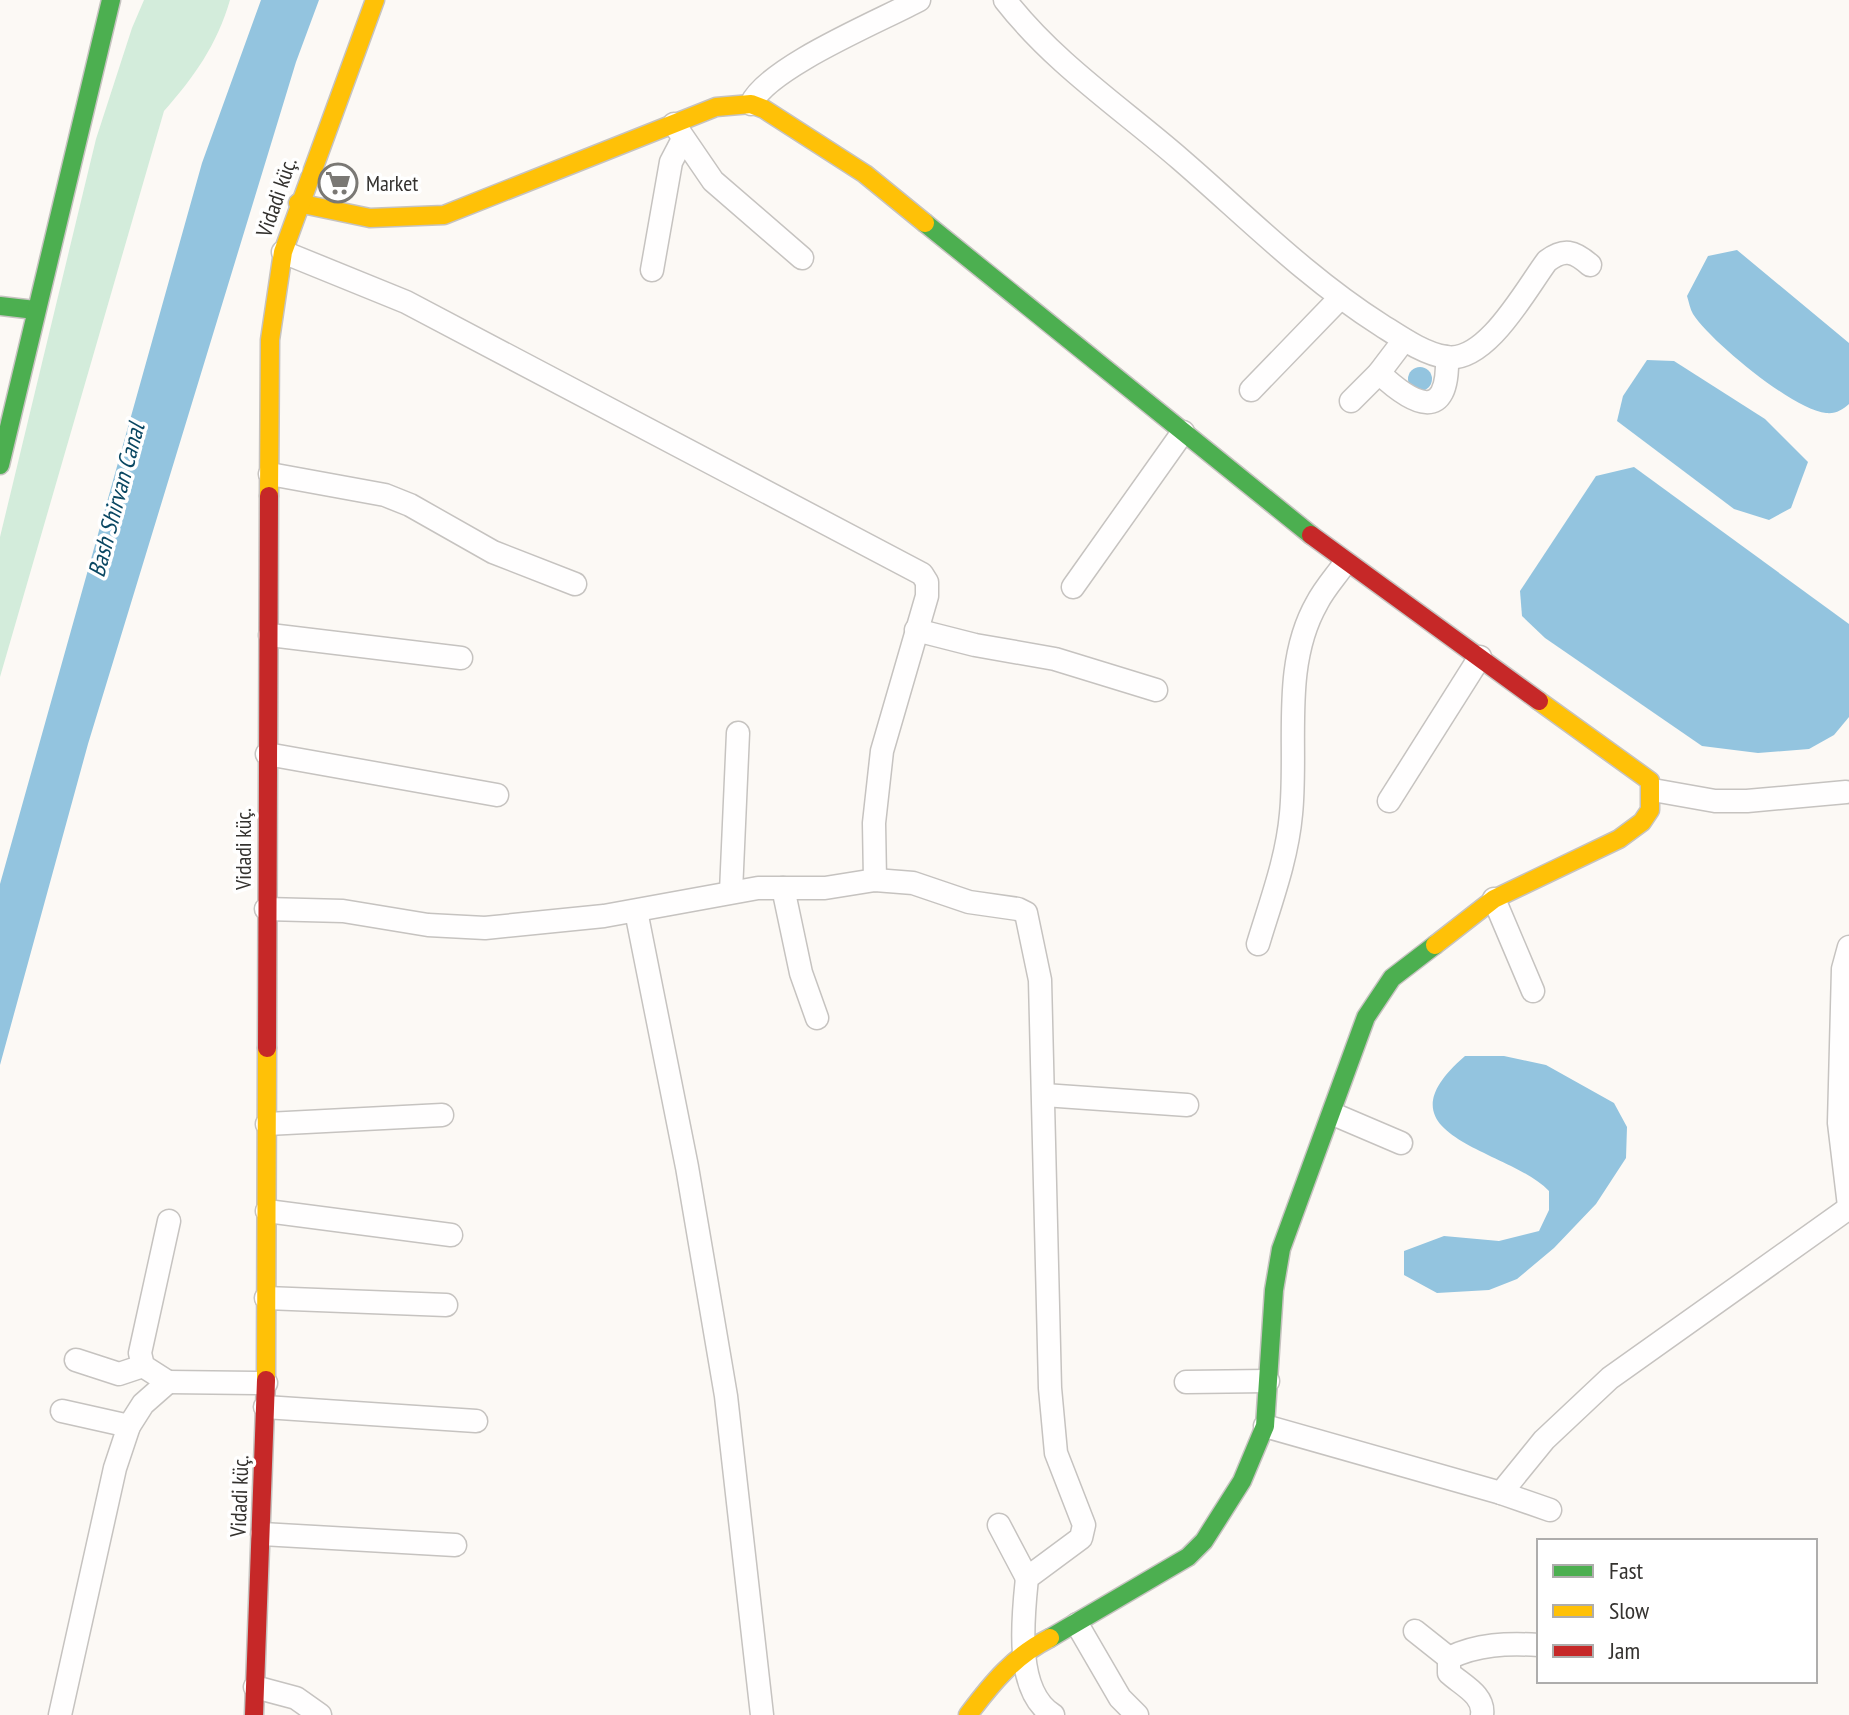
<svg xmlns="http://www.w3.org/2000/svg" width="1849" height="1715" viewBox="0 0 1849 1715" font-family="'PT Sans Narrow',sans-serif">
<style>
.green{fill:#d3ecdb}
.water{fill:#93c4df}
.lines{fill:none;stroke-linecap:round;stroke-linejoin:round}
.street-casing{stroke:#c6c3c0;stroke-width:25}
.fast-casing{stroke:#c6c3c0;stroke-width:21}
.slow-casing{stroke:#c6c3c0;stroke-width:21}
.jam-casing{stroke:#c6c3c0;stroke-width:21}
.street{stroke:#fffefe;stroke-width:22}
.fast{stroke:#4caf50;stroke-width:18}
.slow{stroke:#ffc107;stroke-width:18}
.jam{stroke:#c62828;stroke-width:18}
.labels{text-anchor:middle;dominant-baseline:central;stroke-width:7;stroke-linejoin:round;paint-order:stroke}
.poi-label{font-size:22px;fill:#34322f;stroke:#fff;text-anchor:start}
.street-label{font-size:22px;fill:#34322f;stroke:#fff}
.water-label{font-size:24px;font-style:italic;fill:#0a4762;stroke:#fff}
</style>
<rect width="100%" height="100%" fill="#fcf9f5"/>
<path class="green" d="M144,0h86c-13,45 -36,77 -66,111l-164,566v-140l96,-398 36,-111z"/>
<g class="water">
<path d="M261,0h58l-23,62 -208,682 -88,321v-181l202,-721z"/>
<path d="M1737,250l112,93v61c-7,6 -13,10 -23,9 -31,-2 -116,-72 -133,-99 -3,-5 -4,-12 -6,-18l21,-40z"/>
<path d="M1647,360l27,1 91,58 43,43 -17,46 -22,12 -35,-11 -117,-88 6,-25z"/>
<circle cx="1420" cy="379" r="12"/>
<path d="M1634,467l215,157v93l-15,18 -25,14 -51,4 -56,-7 -157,-108 -23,-22 -2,-25 76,-115z"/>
<path d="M1465,1056h39l42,9 68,38 13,24 -1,31 -30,46 -42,44 -37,31 -28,11 -52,3 -33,-18v-24l40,-15 55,5 40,-10 10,-21v-19c-41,-43 -178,-54 -84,-135z"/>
</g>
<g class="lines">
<defs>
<g id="street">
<path d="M1005,0c49,63 115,107 175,159 66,57 127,119 201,166 19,12 43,29 65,32 40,7 80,-68 101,-96 17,-13 27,-10 43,4"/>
<path d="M751,104c17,-37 129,-83 168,-104"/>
<path d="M674,124l39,57 89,77"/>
<path d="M283,252l123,50 516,272 5,8v14l-45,155 -8,72 1,57"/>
<path d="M652,270l19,-108 12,-23"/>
<path d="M1404,340l-25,33c33,31 70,52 68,-16"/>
<path d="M1251,390l89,-92"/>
<path d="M1351,401l28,-28"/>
<path d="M270,474l115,21 25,10 83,47 82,32"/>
<path d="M1073,587l110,-155"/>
<path d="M916,630l59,15 80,14 101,31"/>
<path d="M270,635l191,23"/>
<path d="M267,754l230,41"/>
<path d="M1653,790l62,11h32l99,-9"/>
<path d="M1389,801l91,-144"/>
<path d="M783,888l18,85 16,45"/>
<path d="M731,892l7,-159"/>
<path d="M1494,899l39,92"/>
<path d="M266,909l77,2 85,14 57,3 119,-12 154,-28h67l50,-8 38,3 56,19 49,7 8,4 14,67 10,408 6,65 28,72 -3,13 -54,40c-4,39 -13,113 26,137"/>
<path d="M636,911l51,256 39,229 36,319"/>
<path d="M1258,944c13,-43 29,-85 33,-130 7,-69 -10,-148 26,-211 7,-14 19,-27 28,-40"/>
<path d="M1849,947l-6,22 -4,154 10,83"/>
<path d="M1044,1095l143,10"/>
<path d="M1333,1114l68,29"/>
<path d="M267,1124l175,-9"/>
<path d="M267,1211l184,24"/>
<path d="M266,1298l180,7"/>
<path d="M76,1360l43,14 24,-8"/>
<path d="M168,1382l98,1"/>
<path d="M1186,1382l82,-1"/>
<path d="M265,1407l211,14"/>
<path d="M62,1411l67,15"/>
<path d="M1265,1426l236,67 43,-53 66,-62 239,-170"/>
<path d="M1501,1493l49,17"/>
<path d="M999,1525l28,53"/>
<path d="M262,1534l193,11"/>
<path d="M1077,1624l43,74 17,17"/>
<path d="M1415,1631l34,27"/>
<path d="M255,1687l41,11 24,17"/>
<path d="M60,1715l55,-247 14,-42 14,-22 25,-22 -25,-16 -3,-13 29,-132"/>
<path d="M1482,1715c3,-20 -20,-30 -33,-42v-15c28,-14 59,-15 90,-13"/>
</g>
<g id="fast">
<path d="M925,223l386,312"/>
<path d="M0,306l35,4"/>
<path d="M0,465l111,-465"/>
<path d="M1050,1638l138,-81 16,-16 38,-60 23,-55 9,-136 7,-41 85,-232 26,-39 43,-33"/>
</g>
<g id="slow">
<path d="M298,203l72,15 74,-3 272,-108 35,-3 13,5 101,65 60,49"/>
<path d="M269,496l1,-156 13,-88 92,-252"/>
<path d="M1435,945l59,-46 125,-60 23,-17 8,-12v-29l-111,-80"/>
<path d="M266,1380l1,-332"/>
<path d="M968,1715c24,-32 46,-59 82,-77"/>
</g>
<g id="jam">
<path d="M1311,535l228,166"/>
<path d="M267,1048l2,-552"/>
<path d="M254,1715l12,-335"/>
</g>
</defs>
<use href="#street" class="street-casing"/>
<use href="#fast" class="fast-casing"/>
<use href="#slow" class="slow-casing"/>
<use href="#jam" class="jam-casing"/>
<use href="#street" class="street"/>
<use href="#fast" class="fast"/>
<use href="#slow" class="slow"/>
<use href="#jam" class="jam"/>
</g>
<defs>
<symbol id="supermarket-ring" viewBox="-11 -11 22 22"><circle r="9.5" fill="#fff" stroke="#7a7874" stroke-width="1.5"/><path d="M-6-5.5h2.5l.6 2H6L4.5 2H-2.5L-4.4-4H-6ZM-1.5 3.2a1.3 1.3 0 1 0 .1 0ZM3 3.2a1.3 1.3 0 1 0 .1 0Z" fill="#7a7874"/></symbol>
</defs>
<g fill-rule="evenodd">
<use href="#supermarket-ring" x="316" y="161" width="44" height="44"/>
</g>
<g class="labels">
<g class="poi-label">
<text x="366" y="183">Market</text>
</g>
<g class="street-label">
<text transform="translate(276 197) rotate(-71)">Vidadi küç.</text>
<text transform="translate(243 849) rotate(-90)">Vidadi küç.</text>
<text transform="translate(239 1496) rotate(-88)">Vidadi küç.</text>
</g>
<g class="water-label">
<text transform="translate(116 500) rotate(-75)">Bash Shirvan Canal</text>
</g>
</g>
<rect x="1537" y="1539" width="280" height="144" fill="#ffffff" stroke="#aeadac" stroke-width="2"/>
<rect x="1553" y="1565" width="40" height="12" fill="#4caf50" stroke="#aeadac" stroke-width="2"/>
<text x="1609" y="1579" font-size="24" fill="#34322f">Fast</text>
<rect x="1553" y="1605" width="40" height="12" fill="#ffc107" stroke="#aeadac" stroke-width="2"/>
<text x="1609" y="1619" font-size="24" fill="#34322f">Slow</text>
<rect x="1553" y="1645" width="40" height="12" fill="#c62828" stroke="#aeadac" stroke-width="2"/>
<text x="1609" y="1659" font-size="24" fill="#34322f">Jam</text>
</svg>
